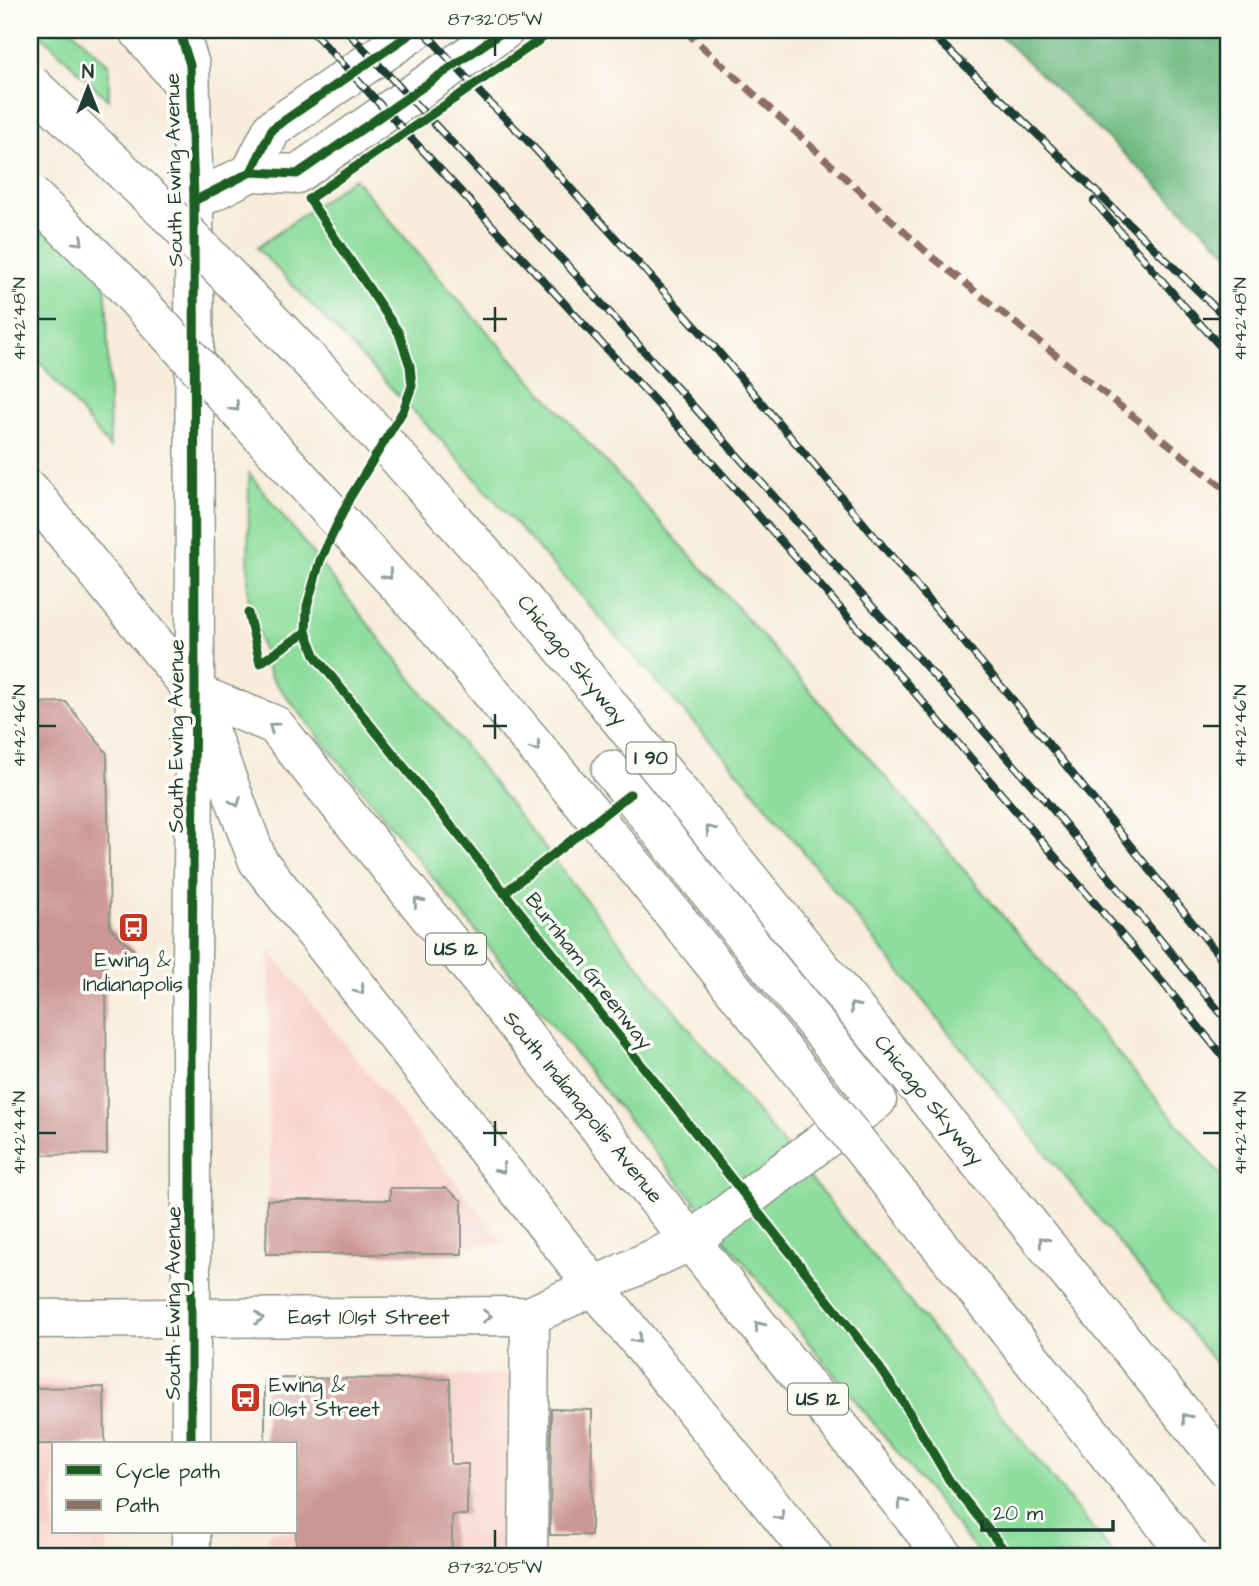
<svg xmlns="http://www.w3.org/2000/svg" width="1259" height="1586" viewBox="0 0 1259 1586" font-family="'Architects Daughter',sans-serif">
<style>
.built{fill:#f7d1c8}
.green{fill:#8ddd9d;stroke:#568d68;stroke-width:2}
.forest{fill:#72bc84;stroke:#487c5c;stroke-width:2}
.building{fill:#cc9693}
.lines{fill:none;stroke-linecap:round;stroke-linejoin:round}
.minor-casing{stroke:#8c9487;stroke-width:41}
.major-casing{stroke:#8c9487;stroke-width:41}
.minor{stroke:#fff;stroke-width:38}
.major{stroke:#fff;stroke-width:38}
.rail-casing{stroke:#1f3d34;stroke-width:8}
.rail{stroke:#fdfcf7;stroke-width:5;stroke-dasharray:16;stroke-linecap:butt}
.highway-bridge-casing{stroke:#8c9487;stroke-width:41;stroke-linecap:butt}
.highway-bridge{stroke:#fff;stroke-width:38}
.quiet{stroke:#8d6e63;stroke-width:7;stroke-dasharray:14 7;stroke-linecap:butt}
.cycleway-casing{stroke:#fdfcf7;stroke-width:13}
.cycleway{stroke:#1b5e20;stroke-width:9}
.oneway{stroke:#8f9e9a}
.ticks{fill:none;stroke:#1f3d34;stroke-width:2.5}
.labels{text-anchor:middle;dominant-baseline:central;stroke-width:7;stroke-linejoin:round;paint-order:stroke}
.shield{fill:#fdfcf7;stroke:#62766e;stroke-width:2}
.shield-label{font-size:19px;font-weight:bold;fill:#1f3d34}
.street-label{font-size:21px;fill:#1f3d34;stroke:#fdfcf7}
.poi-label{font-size:21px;fill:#1f3d34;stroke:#fdfcf7}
.neatline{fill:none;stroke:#1f3d34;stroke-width:2.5}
.ticks-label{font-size:18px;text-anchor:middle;fill:#1f3d34}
</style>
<rect width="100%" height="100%" fill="#fdfcf7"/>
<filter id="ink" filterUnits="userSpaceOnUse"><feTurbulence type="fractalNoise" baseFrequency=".0143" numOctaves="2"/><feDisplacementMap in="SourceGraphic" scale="14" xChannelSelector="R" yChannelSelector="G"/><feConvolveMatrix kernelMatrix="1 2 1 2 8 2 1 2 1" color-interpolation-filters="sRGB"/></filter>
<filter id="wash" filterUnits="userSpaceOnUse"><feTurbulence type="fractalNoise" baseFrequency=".00686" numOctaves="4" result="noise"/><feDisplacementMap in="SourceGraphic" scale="28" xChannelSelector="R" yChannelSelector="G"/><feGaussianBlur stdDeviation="1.57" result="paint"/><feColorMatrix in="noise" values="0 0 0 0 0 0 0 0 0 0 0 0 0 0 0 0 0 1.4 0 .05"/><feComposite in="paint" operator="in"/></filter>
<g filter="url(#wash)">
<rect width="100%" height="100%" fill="#f8ecda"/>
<g class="built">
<path d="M269,950l237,295 -237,2z"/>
<path d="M510,1375v181h-241v-24h27v-88h-27v-66z"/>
<path d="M108,1379v65h-54v88h54v24h-78v-176z"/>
</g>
<g class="green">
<path d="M36,30h36l37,35v36z"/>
<path d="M354,178l91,107 275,303 171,195 338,402v195l-483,-599 -306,-342 -183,-191z"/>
<path d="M30,214l74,57 3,38 3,139 -80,-98z"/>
<path d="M249,473l344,436 522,647h-134l-711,-880 -22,-79z"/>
</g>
<path class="forest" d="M994,30h235v224z"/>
<g id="blocks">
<g class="building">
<path d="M66,702l41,51 3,175 28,26h-32l1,200 -77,1v-452z"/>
<path d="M390,1188h56l16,13v53h-196l1,-54h123z"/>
<path d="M265,1378l185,1 1,85h17l-1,51h-15v41h-156v-112h-31z"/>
<path d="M104,1387l1,57h-75v-56z"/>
<path d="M551,1409l41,1 -1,125h-41z"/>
</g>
</g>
</g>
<g filter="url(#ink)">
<use href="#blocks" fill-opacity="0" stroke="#8c9487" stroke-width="2"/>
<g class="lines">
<defs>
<g id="minor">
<path d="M138,30l52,62"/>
<path d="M251,172l21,-43 144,-99"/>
<path d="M194,201l57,-29 46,2 208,-144"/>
<path d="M30,1319l500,-3 161,-75 186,-141 -266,-330"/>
<path d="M528,1556l2,-240"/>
</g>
<g id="major">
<path d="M179,30l11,35 4,136 1,492 -4,355v396"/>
<path d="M30,490l165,203 63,168 336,425 219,270"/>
<path d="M195,693l80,32 669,831"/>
<path d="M191,1532v24"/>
</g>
</defs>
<use href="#minor" class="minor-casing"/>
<use href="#major" class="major-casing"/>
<use href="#minor" class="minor"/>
<use href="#major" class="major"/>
<defs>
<g id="rail">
<path d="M311,30l394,425 210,238 248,290 66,81"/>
<path d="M346,30l221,235 473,529 189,229"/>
<path d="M423,30l59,65 44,44 191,211 296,350 216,268"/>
<path d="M927,30l78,73 224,218"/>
<path d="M1094,201l84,98 51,57"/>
</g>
</defs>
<use href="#rail" class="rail-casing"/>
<use href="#rail" class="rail"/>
<defs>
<g id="highway-bridge">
<path d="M30,83l148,141 158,164 177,199 716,884"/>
<path d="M30,194l88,85 323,353 197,238 552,686"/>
</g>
</defs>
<use href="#highway-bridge" class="highway-bridge-casing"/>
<use href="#highway-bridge" class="highway-bridge"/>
<path class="quiet" d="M684,30l248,227 297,235"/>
<defs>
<g id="cycleway">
<path d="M179,30l11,35 4,136 1,492 -4,355v396"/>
<path d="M554,30l-245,169 90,134 11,33 2,20 -9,25 -54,88 -29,62 -13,45 -1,26 10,25 241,301 311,393 34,49 47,80 60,76"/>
<path d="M251,172l21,-43 144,-99"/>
<path d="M194,201l57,-29 46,2 208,-144"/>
<path d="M248,613l12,50 46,-31"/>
<path d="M504,893l126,-99"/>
</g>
</defs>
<use href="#cycleway" class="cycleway-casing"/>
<use href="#cycleway" class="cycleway"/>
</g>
<defs><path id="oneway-chevron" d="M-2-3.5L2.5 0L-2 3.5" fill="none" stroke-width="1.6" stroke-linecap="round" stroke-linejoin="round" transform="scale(1.75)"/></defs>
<g class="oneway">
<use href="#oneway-chevron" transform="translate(79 241) rotate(44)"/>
<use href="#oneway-chevron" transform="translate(235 407) rotate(48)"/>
<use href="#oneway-chevron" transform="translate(388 575) rotate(48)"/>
<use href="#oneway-chevron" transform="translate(273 727) rotate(-144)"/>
<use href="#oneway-chevron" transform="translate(536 747) rotate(50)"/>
<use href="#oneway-chevron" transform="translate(236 802) rotate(69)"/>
<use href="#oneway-chevron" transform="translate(710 830) rotate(-129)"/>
<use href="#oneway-chevron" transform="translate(418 902) rotate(-129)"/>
<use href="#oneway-chevron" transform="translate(360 990) rotate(52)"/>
<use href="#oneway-chevron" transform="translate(854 1007) rotate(-129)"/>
<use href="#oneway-chevron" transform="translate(501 1169) rotate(52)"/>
<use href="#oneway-chevron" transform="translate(1043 1241) rotate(-129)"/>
<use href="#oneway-chevron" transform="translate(487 1316)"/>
<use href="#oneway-chevron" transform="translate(259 1318)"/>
<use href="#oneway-chevron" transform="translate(759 1326) rotate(-129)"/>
<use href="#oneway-chevron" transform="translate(637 1339) rotate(51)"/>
<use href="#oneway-chevron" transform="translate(1186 1418) rotate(-129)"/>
<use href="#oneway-chevron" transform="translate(902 1503) rotate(-129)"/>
<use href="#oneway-chevron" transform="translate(780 1516) rotate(51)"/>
</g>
</g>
<path class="ticks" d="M495,38v18M495,307v25M38,319h18M483,319h24M1203,319h17M495,714v25M38,726h18M483,726h24M1203,726h17M495,1121v25M38,1133h18M483,1133h24M1203,1133h17M495,1530v18"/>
<defs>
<symbol id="bus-square" viewBox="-11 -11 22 22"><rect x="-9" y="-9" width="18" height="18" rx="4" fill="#c8321e" stroke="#fdfcf7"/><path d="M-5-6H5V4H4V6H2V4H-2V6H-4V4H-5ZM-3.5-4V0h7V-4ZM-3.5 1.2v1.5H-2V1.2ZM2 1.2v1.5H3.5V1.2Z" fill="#fff"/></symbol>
</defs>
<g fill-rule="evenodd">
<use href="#bus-square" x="116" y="910" width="35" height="35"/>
<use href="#bus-square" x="228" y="1380" width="35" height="35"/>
</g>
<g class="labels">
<g class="shield">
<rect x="626.5" y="742.5" width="49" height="31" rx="5"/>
<rect x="426" y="933.5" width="60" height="31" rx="5"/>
<rect x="788" y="1383.5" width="60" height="31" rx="5"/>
</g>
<g class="shield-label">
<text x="651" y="758">I 90</text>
<text x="456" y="949">US 12</text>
<text x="818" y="1399">US 12</text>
</g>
<g class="street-label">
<text transform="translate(174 170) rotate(-91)">South Ewing Avenue</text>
<text transform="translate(572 660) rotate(51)">Chicago Skyway</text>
<text transform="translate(176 736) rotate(-90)">South Ewing Avenue</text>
<text transform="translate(589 971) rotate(52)">Burnham Greenway</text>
<text transform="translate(929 1100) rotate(51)">Chicago Skyway</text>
<text transform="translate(583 1107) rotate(51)">South Indianapolis Avenue</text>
<text transform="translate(173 1303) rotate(-90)">South Ewing Avenue</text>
<text x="369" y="1317">East 101st Street</text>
</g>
<g class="poi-label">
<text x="133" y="960">Ewing &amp;<tspan x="133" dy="24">Indianapolis</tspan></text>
<text x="269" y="1385" text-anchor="start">Ewing &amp;<tspan x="269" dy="24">101st Street</tspan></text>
</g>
</g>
<rect width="1259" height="1586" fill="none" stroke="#fdfcf7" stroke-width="77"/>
<rect x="52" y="1442" width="245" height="91" fill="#fdfcf7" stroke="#a4b0a9" stroke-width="2"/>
<rect x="66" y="1465" width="35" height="10" fill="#1b5e20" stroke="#a4b0a9" stroke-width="2"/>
<text x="116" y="1478" font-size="21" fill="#1f3d34">Cycle path</text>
<rect x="66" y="1500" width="35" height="10" fill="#8d6e63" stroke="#a4b0a9" stroke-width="2"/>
<text x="116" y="1512" font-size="21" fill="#1f3d34">Path</text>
<g transform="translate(88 88)" stroke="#fdfcf7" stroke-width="5" paint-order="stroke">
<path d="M0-5L12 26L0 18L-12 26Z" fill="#1f3d34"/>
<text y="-10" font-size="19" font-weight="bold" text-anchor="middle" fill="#1f3d34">N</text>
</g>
<path d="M982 1520v10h131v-10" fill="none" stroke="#1f3d34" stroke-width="3.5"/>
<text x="993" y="1520" font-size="21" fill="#1f3d34" stroke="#fdfcf7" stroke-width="5" paint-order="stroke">20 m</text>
<rect x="38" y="38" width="1182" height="1510" class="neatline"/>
<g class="ticks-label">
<text x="495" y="25">87°32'05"W</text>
<text transform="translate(19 319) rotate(-90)" y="6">41°42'48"N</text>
<text transform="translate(1240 319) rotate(-90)" y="6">41°42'48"N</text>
<text transform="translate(19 726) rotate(-90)" y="6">41°42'46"N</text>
<text transform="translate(1240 726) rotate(-90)" y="6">41°42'46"N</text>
<text transform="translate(19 1133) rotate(-90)" y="6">41°42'44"N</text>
<text transform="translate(1240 1133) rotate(-90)" y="6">41°42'44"N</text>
<text x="495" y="1573">87°32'05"W</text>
</g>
</svg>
